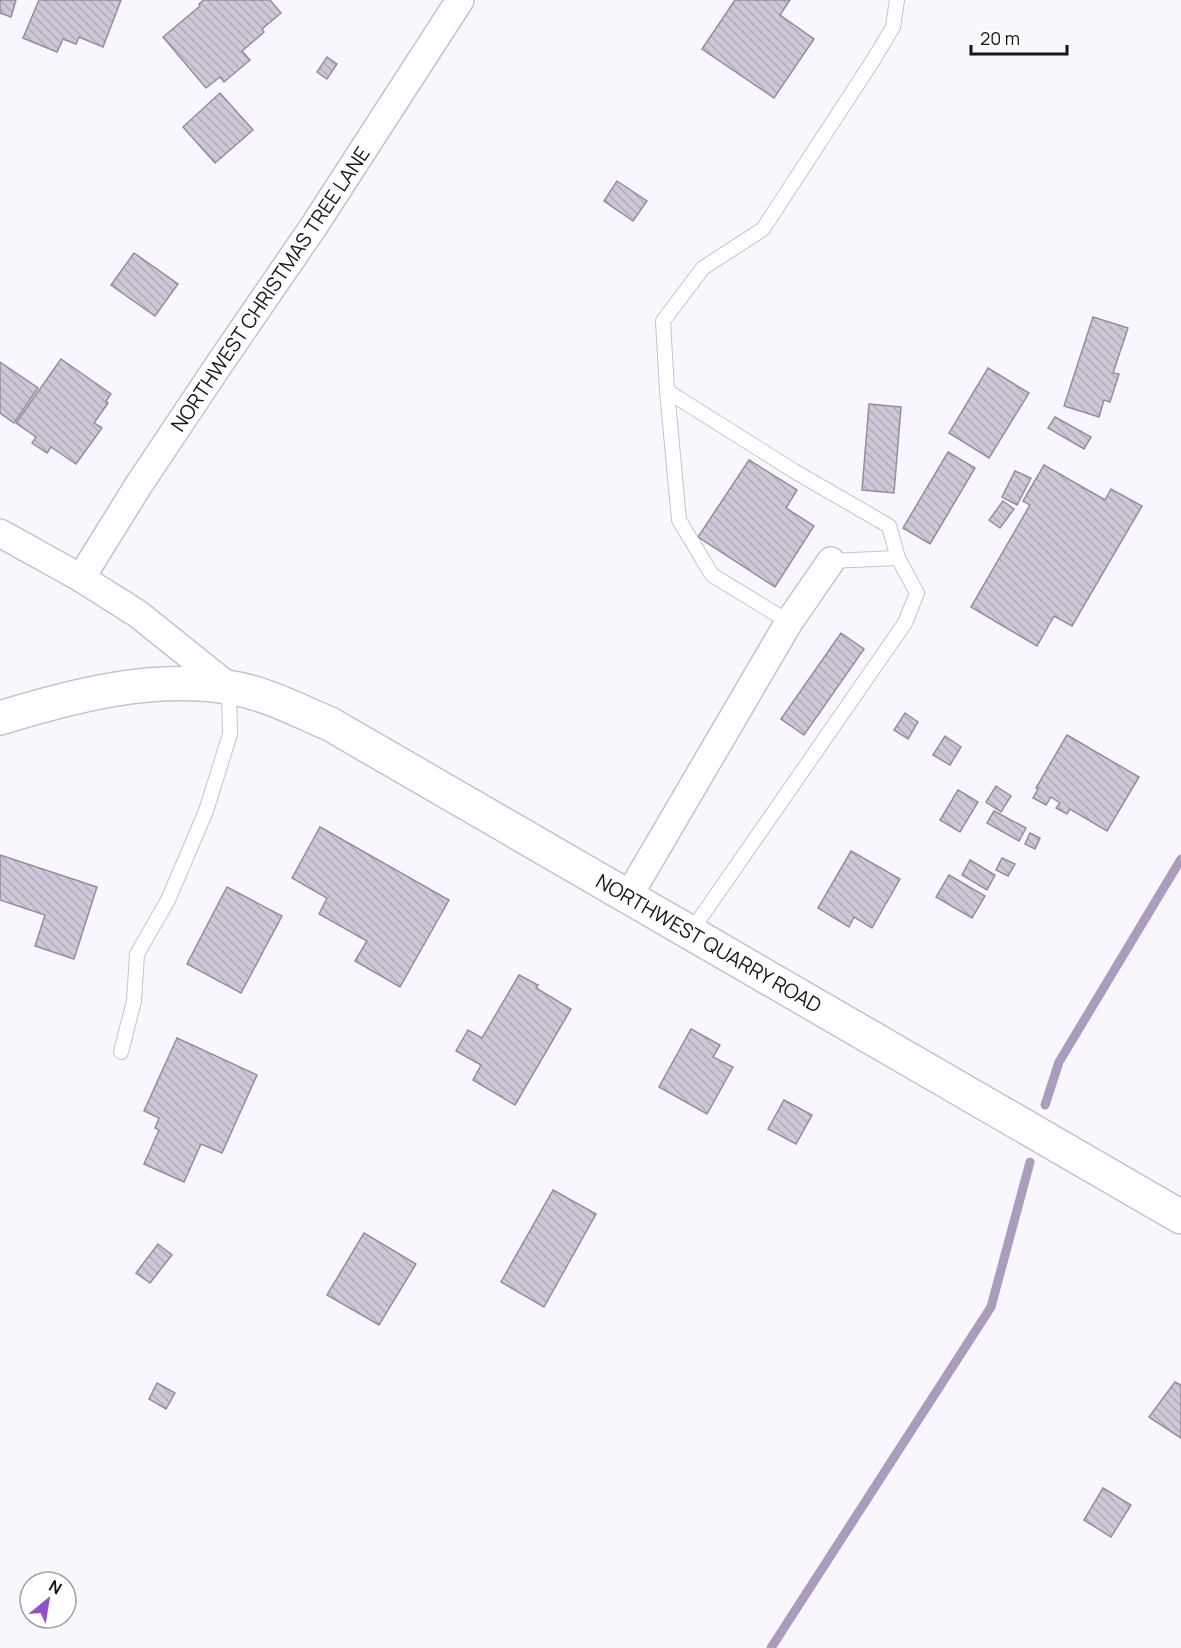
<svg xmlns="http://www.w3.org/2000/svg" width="1181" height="1648" viewBox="0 0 1181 1648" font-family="Manrope,sans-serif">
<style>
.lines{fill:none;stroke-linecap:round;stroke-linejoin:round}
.stream{stroke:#ab9cbd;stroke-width:9}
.building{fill:url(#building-back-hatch);stroke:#948d9d;stroke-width:1.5}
.service-casing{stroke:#c8c0d1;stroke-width:16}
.minor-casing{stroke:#c8c0d1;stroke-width:30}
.tertiary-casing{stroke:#c8c0d1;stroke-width:36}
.service{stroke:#fff;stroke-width:14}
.minor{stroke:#fff;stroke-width:27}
.tertiary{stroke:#fff;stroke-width:33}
.labels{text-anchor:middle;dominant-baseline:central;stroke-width:5;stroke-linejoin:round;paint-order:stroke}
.street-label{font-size:20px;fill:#161319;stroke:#fff}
</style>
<defs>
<pattern id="building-back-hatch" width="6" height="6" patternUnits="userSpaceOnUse" patternTransform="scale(1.5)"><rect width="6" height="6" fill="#cfc7d8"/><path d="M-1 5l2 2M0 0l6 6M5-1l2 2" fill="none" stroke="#b1aab9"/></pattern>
</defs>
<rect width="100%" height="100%" fill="#f9f6fd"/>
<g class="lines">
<g class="stream">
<path d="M1045,1105l14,-43 122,-203"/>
<path d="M771,1648l220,-341 39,-145"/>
</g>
</g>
<g class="building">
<path d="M0,0h16l-5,17 -11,-4z"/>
<path d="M39,0h82l-18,47 -24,-10 -3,7 -13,-5 -6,13 -34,-14z"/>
<path d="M204,0h66l11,13 -19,16 2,3 -22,19 8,9 -26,22 -4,-5 -14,11 -43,-51 37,-31 -1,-2z"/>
<path d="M735,0h55l-10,15 34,24 -40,59 -72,-49z"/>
<path d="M327,57l10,7 -10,15 -10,-7z"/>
<path d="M220,93l33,37 -38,33 -32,-36z"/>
<path d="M617,181l30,20 -14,20 -29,-20z"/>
<path d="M134,253l44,31 -23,32 -44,-31z"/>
<path d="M1093,317l35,11 -15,45 6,1 -9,28 -6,-2 -5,17 -35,-11z"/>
<path d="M61,359l50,35 -5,7 2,2 -14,20 8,5 -26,36 -25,-17 -4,6 -15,-10 4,-6 -20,-14z"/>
<path d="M0,362l38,26 -24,35 -14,-10z"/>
<path d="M988,368l41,25 -40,65 -40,-25z"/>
<path d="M869,404l32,3 -7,86 -32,-3z"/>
<path d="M1055,417l36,20 -7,12 -36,-21z"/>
<path d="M948,452l27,16 -45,76 -27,-16z"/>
<path d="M749,460l48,30 -11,18 28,18 -39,61 -77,-50z"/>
<path d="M1044,465l61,35 6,-11 31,17 -70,120 -18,-10 -17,30 -66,-39 59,-102 -7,-4z"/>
<path d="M1015,471l16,7 -14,27 -15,-8z"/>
<path d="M1003,501l11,8 -14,19 -11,-8z"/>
<path d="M841,633l23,16 -60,86 -23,-16z"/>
<path d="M905,713l13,9 -10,17 -14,-9z"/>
<path d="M1067,735l72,42 -32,54 -37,-22 -3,5 -11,-6 4,-5 -9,-6 -5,8 -13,-7 5,-9 -2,-1z"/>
<path d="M945,736l16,11 -11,18 -17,-10z"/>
<path d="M996,786l15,10 -10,16 -15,-10z"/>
<path d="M958,790l20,12 -18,30 -20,-12z"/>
<path d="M994,811l32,17 -7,13 -32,-18z"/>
<path d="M320,827l129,73 -49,87 -45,-26 12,-20 -48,-27 8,-16 -35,-20z"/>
<path d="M1030,833l10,5 -5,11 -10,-5z"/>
<path d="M851,851l49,28 -28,49 -18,-11 -5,10 -31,-19z"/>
<path d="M0,855l97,32 -23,72 -39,-13 10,-31 -45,-15z"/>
<path d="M1002,858l13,6 -7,12 -12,-6z"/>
<path d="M970,860l25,15 -8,15 -25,-15z"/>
<path d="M949,875l36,21 -13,22 -36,-21z"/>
<path d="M227,887l55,29 -41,77 -54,-29z"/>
<path d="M519,975l19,10 -2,3 35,21 -56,96 -42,-25 8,-15 -25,-14 12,-21 14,8z"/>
<path d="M691,1029l29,16 -7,12 20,10 -26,47 -48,-27z"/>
<path d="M177,1038l80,37 -35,78 -21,-9 -17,38 -40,-18 15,-34 -4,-2 4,-10 -15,-7z"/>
<path d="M784,1100l28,15 -16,29 -28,-15z"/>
<path d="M553,1190l43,24 -52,93 -43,-25z"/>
<path d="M364,1233l52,31 -37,61 -52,-30z"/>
<path d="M158,1244l14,11 -22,28 -14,-10z"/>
<path d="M1175,1382l6,3v53l-32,-21z"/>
<path d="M157,1383l18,10 -9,16 -17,-10z"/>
<path d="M1103,1488l28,17 -20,32 -27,-17z"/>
</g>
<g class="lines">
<defs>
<g id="service">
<path d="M897,0l-4,27 -21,35 -109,167 -60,39 -40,53 4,70 127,80 95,55 9,32"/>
<path d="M667,391l12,129 33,55 77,47"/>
<path d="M690,933l215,-310 12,-30 -19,-35 -67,3"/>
<path d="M121,1052l13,-51 3,-47 31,-54 38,-89 24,-77 -1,-47"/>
</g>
<g id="minor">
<path d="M0,533l81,45 57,36 91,73"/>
<path d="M81,578l57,-92 82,-123 94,-137 146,-226"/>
<path d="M628,897l161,-275 42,-61"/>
</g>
<path id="tertiary" d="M0,718c72,-22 151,-43 227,-31 36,5 70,23 103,37l851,493"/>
</defs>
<use href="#service" class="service-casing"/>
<use href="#minor" class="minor-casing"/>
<use href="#tertiary" class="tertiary-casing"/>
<use href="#service" class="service"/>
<use href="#minor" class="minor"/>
<use href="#tertiary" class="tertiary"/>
</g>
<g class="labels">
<g class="street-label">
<text transform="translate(270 289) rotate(-56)">NORTHWEST CHRISTMAS TREE LANE</text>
<text transform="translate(709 943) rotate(30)">NORTHWEST QUARRY ROAD</text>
</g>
</g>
<g transform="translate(48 1600) rotate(30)"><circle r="28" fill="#ffffff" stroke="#a2a1a3" stroke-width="1.5"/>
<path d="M0-4.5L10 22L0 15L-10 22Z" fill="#9253c9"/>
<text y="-9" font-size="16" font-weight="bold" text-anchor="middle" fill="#161319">N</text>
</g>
<path d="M971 45v9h96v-9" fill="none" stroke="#161319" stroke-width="3"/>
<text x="980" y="45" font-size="18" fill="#161319" stroke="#ffffff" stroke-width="4.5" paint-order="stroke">20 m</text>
</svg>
